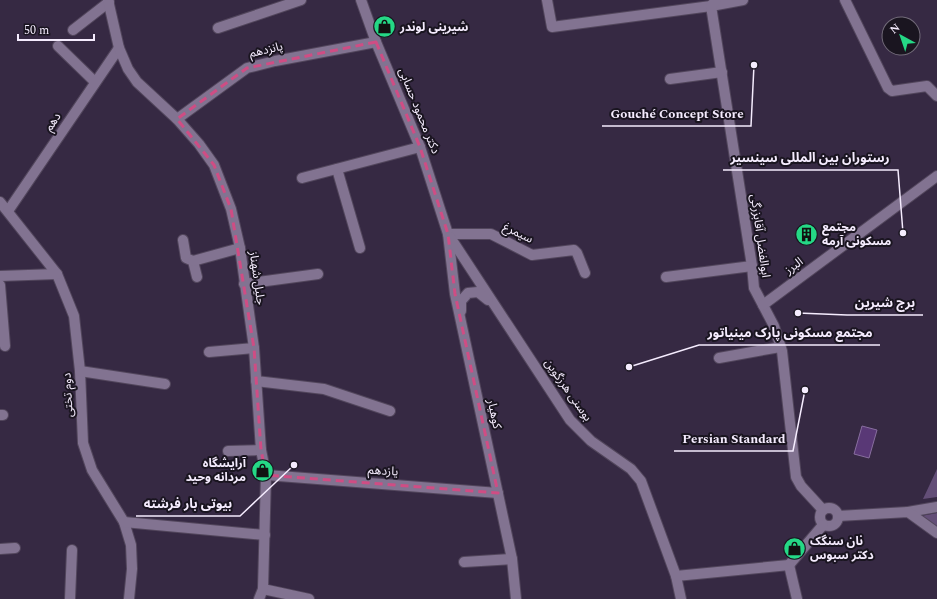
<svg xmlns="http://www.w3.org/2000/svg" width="937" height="599" viewBox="0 0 937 599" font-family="Spectral,'Noto Sans Arabic',serif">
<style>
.green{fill:#634e77}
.water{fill:#593876;stroke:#886e9f}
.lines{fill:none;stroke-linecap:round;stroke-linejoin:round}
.minor-casing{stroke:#52465c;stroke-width:12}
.tertiary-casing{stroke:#52465c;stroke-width:12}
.minor{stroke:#827391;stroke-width:10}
.tertiary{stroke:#827391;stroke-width:10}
.marked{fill:none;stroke:#cf4d84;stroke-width:3;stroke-dasharray:8 5;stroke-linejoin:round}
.labels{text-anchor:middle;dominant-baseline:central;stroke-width:4;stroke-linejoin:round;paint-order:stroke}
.poi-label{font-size:12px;font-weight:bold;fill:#f5ecfe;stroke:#1a1520;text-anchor:start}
.street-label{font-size:12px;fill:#f5ecfe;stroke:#1a1520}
.leader{fill:none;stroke:#f5ecfe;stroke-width:1.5}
.callout-dot{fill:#f5ecfe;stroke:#1a1520;stroke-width:1.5}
.callout-label{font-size:13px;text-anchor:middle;font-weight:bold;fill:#f5ecfe;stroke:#1a1520;stroke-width:4;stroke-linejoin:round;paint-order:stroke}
</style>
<rect width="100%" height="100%" fill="#362943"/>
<g class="green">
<path d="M937,469v28l-14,2z"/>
<path d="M937,513v14l-16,-11z"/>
</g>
<path class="water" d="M862,426l15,4 -8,28 -15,-4z"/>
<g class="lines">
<defs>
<g id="minor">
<path d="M547,0l5,27 159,-21 32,-6"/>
<path d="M716,0l-5,6 41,260 2,22 20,38 8,25 14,126 5,9 22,24"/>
<path d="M845,0l43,88 4,3 35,-5 10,10"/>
<path d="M218,28l83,-28"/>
<path d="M73,30l36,-28"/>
<path d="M58,46l37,36"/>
<path d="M670,79l52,-7"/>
<path d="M177,119l70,-51 28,-7 101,-19"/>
<path d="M337,169l23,79"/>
<path d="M302,178l118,-31"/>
<path d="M0,202l57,72 17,42 6,55 3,72 9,27 32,52 7,23 1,24 -3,30"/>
<path d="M8,211l111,-163"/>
<path d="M448,234h43l41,21 42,-5 3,3 8,20"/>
<path d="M183,240l3,18 7,3 4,16"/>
<path d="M193,261l47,-13"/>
<path d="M0,276l57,-2"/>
<path d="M666,277l86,-11"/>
<path d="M244,284l74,-10"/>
<path d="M0,285l5,61"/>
<path d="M763,305l174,-129"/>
<path d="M209,352l45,-4"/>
<path d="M719,358l61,-11"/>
<path d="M80,371l85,13"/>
<path d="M256,381l68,8 66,22"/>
<path d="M0,415h3"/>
<path d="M228,451l33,-1"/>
<path d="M266,475l232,18"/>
<circle cx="829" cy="517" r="9"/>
<path d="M908,512l29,-5"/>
<path d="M838,516l70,-4 29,21"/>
<path d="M124,522l141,13"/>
<path d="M0,549l15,-1"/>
<path d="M464,562l48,-3"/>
<path d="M789,565l34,-40"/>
<path d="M789,565l8,34"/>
<path d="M676,576l113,-11"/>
<path d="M263,589l46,10"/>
<path d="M70,599l2,-49"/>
</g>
<g id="tertiary">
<path d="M108,0l11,48 9,21 9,13 40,37 22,25 15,21 17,44 9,39 14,100 7,102 5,25 -3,114 -4,10"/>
<path d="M361,0l15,42 44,105 28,87 7,60 57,265 4,40"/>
<path d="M450,237l120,183 21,21 40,28 10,12 35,95 5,23"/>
<path d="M461,311v-10l7,-8 10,-1 10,8"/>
</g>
</defs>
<use href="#minor" class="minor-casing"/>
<use href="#tertiary" class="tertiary-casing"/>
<use href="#minor" class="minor"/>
<use href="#tertiary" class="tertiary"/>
</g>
<path class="marked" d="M376,42l44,105 28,87 7,60 43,199 -232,-18 -5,-25 -7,-102 -23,-139 -17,-44 -37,-46 70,-51z"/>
<defs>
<symbol id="shop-disc" viewBox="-11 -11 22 22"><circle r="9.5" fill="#25d886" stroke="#1a1520"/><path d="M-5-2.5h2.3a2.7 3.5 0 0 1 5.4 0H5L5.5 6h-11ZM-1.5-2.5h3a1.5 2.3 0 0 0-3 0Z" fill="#111"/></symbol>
<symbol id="building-disc" viewBox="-11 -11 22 22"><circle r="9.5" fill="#25d886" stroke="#1a1520"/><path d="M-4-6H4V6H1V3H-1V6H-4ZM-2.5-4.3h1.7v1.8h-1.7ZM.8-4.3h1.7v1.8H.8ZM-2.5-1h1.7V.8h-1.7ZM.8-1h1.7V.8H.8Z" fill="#111"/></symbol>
</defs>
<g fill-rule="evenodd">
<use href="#shop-disc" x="372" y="14" width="25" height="25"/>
<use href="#building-disc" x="794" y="222" width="25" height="25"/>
<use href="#shop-disc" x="250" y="458" width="25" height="25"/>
<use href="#shop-disc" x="782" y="536" width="25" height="25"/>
</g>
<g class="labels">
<g class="poi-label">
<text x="400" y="27">شیرینی لوندر</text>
<text x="822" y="227">مجتمع<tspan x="822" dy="14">مسکونی آرمه</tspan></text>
<text x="246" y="463" text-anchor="end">آرایشگاه<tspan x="246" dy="14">مردانه وحید</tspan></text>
<text x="810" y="541">نان سنگک<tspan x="810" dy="14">دکتر سبوس</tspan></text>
</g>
<g class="street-label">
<text transform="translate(266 50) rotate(-13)">پانزدهم</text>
<text transform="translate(419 111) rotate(68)">دکتر محمود حسابی</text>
<text transform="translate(53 122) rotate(-56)">دهم</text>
<text transform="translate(518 233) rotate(26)">سیمرغ</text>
<text transform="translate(760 236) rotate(82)">ابوالفضل آقابزرگی</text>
<text transform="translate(794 266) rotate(-36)">البرز</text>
<text transform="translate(257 278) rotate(82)">جلیل شهناز</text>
<text transform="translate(568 390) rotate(55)">بوسنی هرزگوین</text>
<text transform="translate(68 395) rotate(-93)">دوم تختی</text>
<text transform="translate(494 414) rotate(78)">کوهیار</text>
<text transform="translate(383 471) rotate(4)">یازدهم</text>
</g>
</g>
<path class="leader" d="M754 65L751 126H602M903 233L898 170H723M798 313L847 315H923M629 367L699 345H880M805 390L793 451H674M294 465L240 516H136"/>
<g class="callout-dot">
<circle cx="754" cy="65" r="4"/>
<circle cx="903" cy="233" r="4"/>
<circle cx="798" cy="313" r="4"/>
<circle cx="629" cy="367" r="4"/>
<circle cx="805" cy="390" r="4"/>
<circle cx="294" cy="465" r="4"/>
</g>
<g class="callout-label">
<text x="677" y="118">Gouché Concept Store</text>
<text x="810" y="162">رستوران بین المللی سینسیر</text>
<text x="885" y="307">برج شیرین</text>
<text x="790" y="337">مجتمع مسکونی پارک مینیاتور</text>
<text x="734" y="443">Persian Standard</text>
<text x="188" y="508">بیوتی بار فرشته</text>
</g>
<g transform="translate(901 36) rotate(320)"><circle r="19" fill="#1a1520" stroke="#726b79"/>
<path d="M0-3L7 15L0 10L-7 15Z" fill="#25d886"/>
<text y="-6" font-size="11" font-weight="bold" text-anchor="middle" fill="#f5ecfe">N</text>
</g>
<path d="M18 34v6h76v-6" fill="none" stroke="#f5ecfe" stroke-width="2"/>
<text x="24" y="34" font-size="12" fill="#f5ecfe" stroke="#1a1520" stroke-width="3" paint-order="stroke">50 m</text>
</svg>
